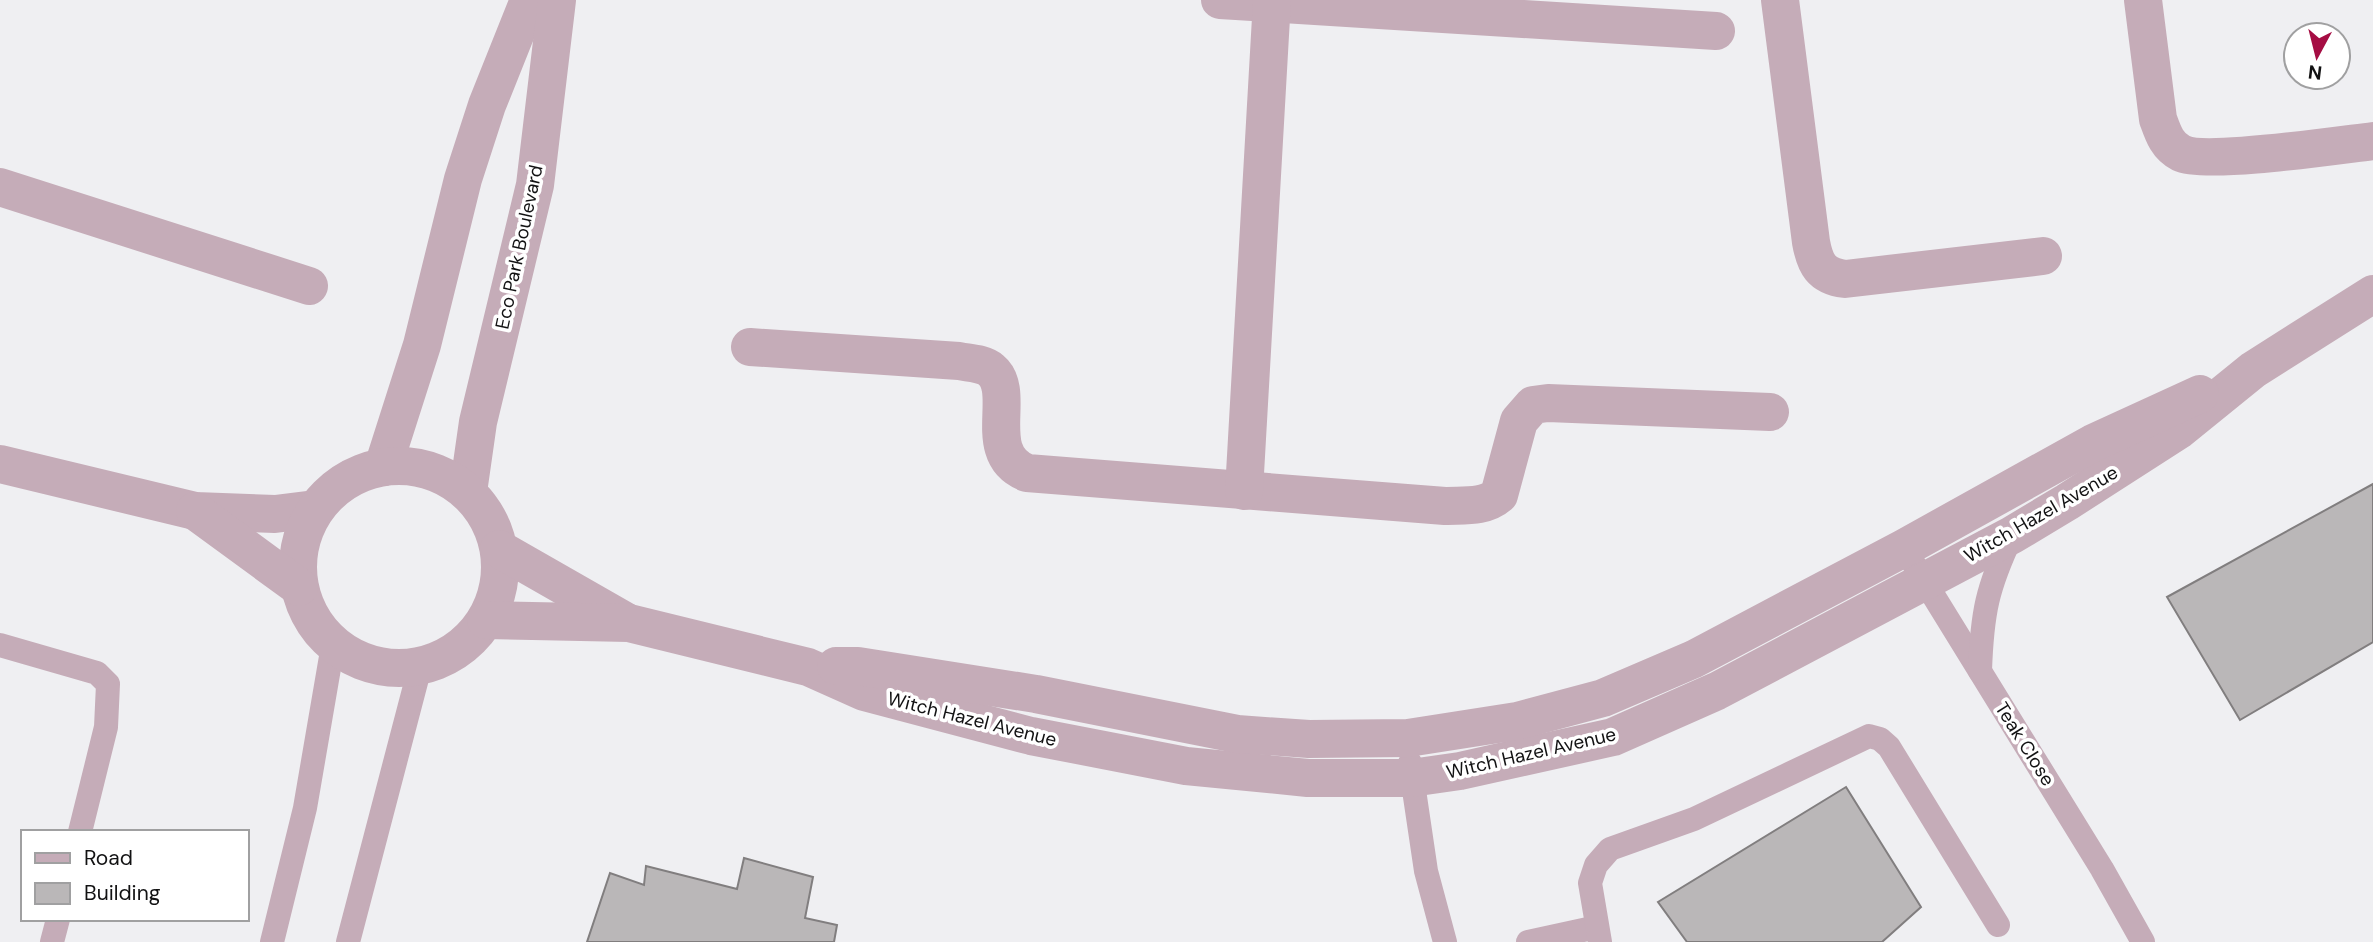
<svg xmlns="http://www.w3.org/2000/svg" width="2373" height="942" viewBox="0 0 2373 942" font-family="'DM Sans',sans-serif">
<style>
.building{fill:#bab7b8;stroke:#817e7f;stroke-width:2}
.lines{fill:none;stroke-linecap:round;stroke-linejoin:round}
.service{stroke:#c5acb8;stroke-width:24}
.minor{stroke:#c5acb8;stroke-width:38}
.tertiary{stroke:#c5acb8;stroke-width:38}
.labels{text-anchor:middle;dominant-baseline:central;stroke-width:7;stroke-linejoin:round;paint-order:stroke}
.street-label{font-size:19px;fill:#121213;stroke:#fff}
</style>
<rect width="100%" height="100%" fill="#efeff2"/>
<g class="building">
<path d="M2373,484v158l-133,78 -73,-123z"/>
<path d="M1846,787l75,120 -39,35h-195l-29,-40z"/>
<path d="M744,858l69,19 -8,41 32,7 -3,17h-247l23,-69 34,12 2,-19 91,23z"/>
</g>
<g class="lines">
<g class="service">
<path d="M1904,548l198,321 41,73"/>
<path d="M0,645l97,28 11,11 -2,43 -26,105"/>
<path d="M1980,671c2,-58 7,-83 32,-136"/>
<path d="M1410,763l16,108 19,71"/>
<path d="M52,942l6,-23"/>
<path d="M272,942l33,-134 28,-163"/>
<path d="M348,942l72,-275"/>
<path d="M1528,942l69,-15"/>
<path d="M1600,942l-10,-59 6,-18 14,-16 84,-30 175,-83 11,3 9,8 109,178"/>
</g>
<g class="minor">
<path d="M1220,0l496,31"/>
<path d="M1780,0l31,242c4,22 10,34 34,37l198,-23"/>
<path d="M2143,0l15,119c5,14 9,27 23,34 24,12 158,-8 192,-12"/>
<path d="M0,187l309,99"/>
<path d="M750,347l209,14c9,2 24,2 32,9 27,22 -12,84 36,103l418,33c19,-1 39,2 54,-11l20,-74 14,-16 15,-2 222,9"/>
<path d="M383,467l39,-122 41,-166 24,-74 42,-105"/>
<path d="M1244,491l28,-491"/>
<path d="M468,492l10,-70 57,-237 22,-185"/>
</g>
<g class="tertiary">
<path d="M0,464l195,47 80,3 40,-5"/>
<circle cx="399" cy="567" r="101"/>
<path d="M195,511l104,76"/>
<path d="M499,549l126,72"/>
<path d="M486,620l143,3 179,44 56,25 167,44 155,30 122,12h103l49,-7 153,-34 104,-46 295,-156 55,-33 112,-72 74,-60 120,-76"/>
<path d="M836,666h22l178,28 201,40 72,5 99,-1 109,-17 86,-23 91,-39 210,-111 189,-105 107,-49"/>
</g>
</g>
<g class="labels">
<g class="street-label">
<text transform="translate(519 247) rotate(-78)">Eco Park Boulevard</text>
<text transform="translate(2041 514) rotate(-30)">Witch Hazel Avenue</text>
<text transform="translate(972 719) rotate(14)">Witch Hazel Avenue</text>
<text transform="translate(2025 744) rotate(58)">Teak Close</text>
<text transform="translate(1531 753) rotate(-13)">Witch Hazel Avenue</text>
</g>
</g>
<rect x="21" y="830" width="228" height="91" fill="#ffffff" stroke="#a0a0a1" stroke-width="2"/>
<rect x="35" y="853" width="35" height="10" fill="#c5acb8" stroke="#a0a0a1" stroke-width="2"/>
<text x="84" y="865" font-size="21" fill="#121213">Road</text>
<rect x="35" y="883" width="35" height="21" fill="#bab7b8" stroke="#a0a0a1" stroke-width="2"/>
<text x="84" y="900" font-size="21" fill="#121213">Building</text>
<g transform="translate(2317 56) rotate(187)"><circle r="33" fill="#ffffff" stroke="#a0a0a1" stroke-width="2"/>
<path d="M0-5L12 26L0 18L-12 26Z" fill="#a50d43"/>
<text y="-10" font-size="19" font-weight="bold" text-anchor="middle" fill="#121213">N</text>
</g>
</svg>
